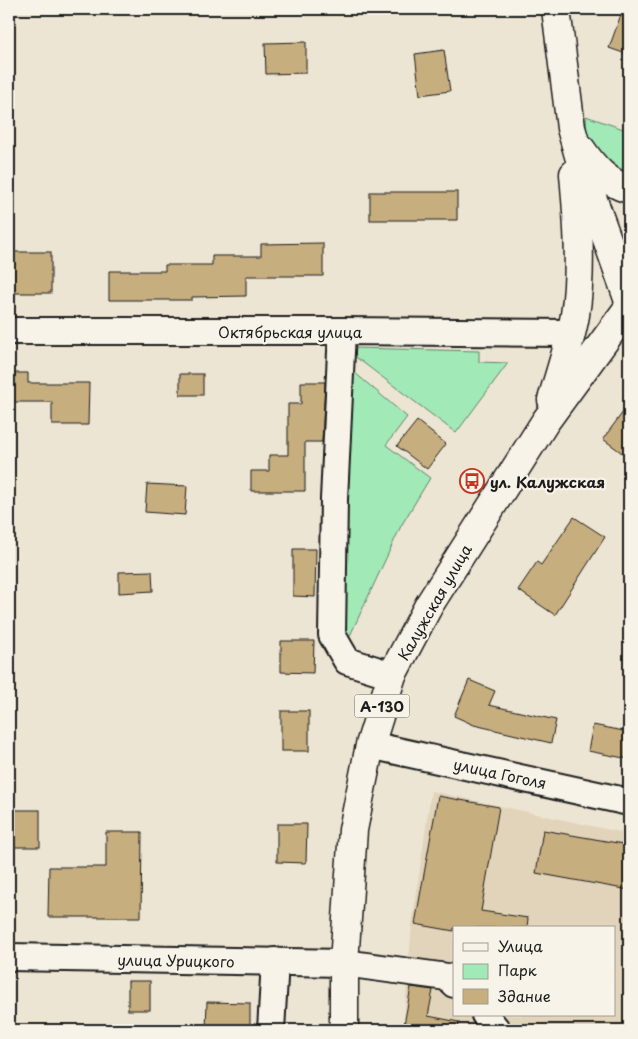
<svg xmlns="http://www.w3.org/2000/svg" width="638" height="1039" viewBox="0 0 638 1039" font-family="'Playpen Sans',sans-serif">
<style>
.built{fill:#e2d4ba;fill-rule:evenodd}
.green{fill:#a1e9b7;stroke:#5e826a}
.building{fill:#c7ae7e;stroke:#1c1c1c}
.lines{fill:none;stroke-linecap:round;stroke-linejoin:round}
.minor-casing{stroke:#1c1c1c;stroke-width:30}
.major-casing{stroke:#1c1c1c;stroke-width:31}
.minor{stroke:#f7f3e8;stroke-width:26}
.major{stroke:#f7f3e8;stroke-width:28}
.labels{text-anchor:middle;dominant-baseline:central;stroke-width:4.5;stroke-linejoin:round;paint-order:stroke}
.shield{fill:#f7f3e8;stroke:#5e5c59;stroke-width:1}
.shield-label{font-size:14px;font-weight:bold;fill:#1c1c1c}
.street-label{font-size:15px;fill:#1c1c1c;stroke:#f7f3e8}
.poi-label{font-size:15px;font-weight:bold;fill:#1c1c1c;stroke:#f7f3e8;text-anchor:start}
</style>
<rect width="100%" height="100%" fill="#ede5d3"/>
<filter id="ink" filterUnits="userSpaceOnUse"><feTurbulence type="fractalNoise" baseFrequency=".02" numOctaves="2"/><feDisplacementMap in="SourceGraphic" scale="10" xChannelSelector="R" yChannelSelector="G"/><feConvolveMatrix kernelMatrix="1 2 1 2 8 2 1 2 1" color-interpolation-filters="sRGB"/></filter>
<g filter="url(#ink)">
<path class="built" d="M431,791l198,43v196h-226l9,-106zM454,928h160v87h-160z"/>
<g class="green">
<path d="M586,116l43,15v47l-10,-3 -32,-38z"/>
<path d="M353,348l126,3v11l29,1 -52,70 -103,-78z"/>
<path d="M348,367l59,50 -21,28 44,33 -29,48 -53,114 -7,-10z"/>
</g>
<g class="building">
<path d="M623,9h6v46l-20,-7z"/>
<path d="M306,42v31l-40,1 -1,-31z"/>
<path d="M444,50l6,41 -30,4 -5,-41z"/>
<rect x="370" y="192" width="87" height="28"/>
<path d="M323,243v33h-77v20l-54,1v3h-83v-29h56v-6h47v-9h49v-12z"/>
<rect x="9" y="252" width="42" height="41"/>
<path d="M9,373h19v10h61l-1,42h-36v-23h-43z"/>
<rect x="180" y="374" width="23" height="21"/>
<path d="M301,382h24l-3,60h-17v49h-54v-20h18v-16h19v-51h13z"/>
<path d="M629,404v54l-26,-19z"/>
<path d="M417,421l29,23 -19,25 -30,-23z"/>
<path d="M147,484l40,2 -2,29 -40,-3z"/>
<path d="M574,517l31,20 -50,78 -37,-25 19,-28 4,3z"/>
<path d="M293,549h23l-1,48 -22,-1z"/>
<path d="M152,571l1,20 -34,2v-21z"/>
<path d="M281,641h33l-1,32 -32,-1z"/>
<path d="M469,680l26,11 -6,14 67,15 -5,23 -77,-18 -20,-9z"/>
<rect x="281" y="711" width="28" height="40"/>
<path d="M593,725l36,7v27l-41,-8z"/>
<path d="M438,796l61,11 -18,104 47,7 -1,10h-73v3l-39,-7z"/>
<rect x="9" y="810" width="31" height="37"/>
<path d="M277,824h30l-1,39 -29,-1z"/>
<path d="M543,830l86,15v45l-93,-17z"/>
<path d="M106,832h36l-1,85h-93l1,-50h57z"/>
<rect x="128" y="981" width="22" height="29"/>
<path d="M411,987l22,3 -5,26 31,6 -1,8h-55z"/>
<path d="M207,1002l43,1v27h-44z"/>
</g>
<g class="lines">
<defs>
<g id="minor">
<path d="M9,331h333l229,2"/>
<path d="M342,331l-8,168 -2,136 15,26 45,14"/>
<path d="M370,745l259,57"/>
<path d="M9,957l335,6 103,14 7,7"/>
<path d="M485,1015l12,15"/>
<path d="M271,1030l4,-69"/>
</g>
<g id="major">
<path d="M556,9l15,119 15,52 43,121"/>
<path d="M581,149c13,19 26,34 48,40"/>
<path d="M552,400c8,-28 18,-56 23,-85 7,-46 3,-95 -1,-141"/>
<path d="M344,1030v-67l9,-133 17,-85 22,-70 37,-70 116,-183 84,-115"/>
</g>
</defs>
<use href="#minor" class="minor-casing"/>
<use href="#major" class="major-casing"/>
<use href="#minor" class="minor"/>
<use href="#major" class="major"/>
</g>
</g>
<defs>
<symbol id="bus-ring" viewBox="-11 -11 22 22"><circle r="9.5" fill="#f7f3e8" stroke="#c8321e" stroke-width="1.5"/><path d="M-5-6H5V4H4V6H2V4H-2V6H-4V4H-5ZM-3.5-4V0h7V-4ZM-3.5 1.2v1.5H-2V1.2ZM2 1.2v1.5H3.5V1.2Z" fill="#c8321e"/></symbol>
</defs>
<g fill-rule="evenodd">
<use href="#bus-ring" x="458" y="467" width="28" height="28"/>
</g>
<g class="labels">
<rect class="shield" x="354.5" y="694.5" width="55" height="23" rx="4"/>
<g class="shield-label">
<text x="382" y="706">А-130</text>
</g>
<g class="street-label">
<text x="290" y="331">Октябрьская улица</text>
<text transform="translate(434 602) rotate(-60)">Калужская улица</text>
<text transform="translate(500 773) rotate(12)">улица Гоголя</text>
<text transform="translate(176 960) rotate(1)">улица Урицкого</text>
</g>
<g class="poi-label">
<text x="490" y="481">ул. Калужская</text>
</g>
</g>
<rect width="638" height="1039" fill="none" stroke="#f7f3e8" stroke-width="30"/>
<rect x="15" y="15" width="608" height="1009" fill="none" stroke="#1c1c1c" stroke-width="2" filter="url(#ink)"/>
<rect x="453" y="926" width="162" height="90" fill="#f7f3e8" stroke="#9f9d96"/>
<rect x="463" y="943" width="25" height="8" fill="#f7f3e8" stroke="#9f9d96"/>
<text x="498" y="952" font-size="15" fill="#1c1c1c">Улица</text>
<rect x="463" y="964" width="25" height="15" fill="#a1e9b7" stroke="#9f9d96"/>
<text x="498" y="976" font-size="15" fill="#1c1c1c">Парк</text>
<rect x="463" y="989" width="25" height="15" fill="#c7ae7e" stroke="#9f9d96"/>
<text x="498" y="1002" font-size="15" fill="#1c1c1c">Здание</text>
</svg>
